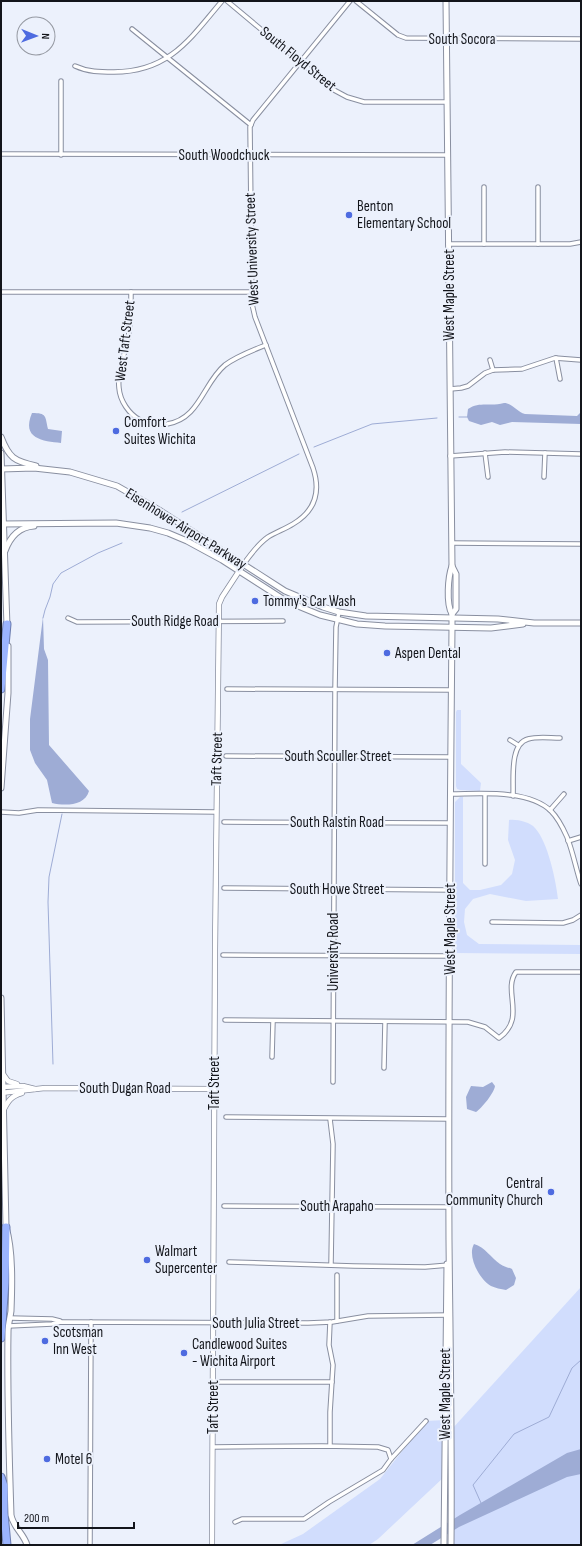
<svg xmlns="http://www.w3.org/2000/svg" width="582" height="1546" viewBox="0 0 582 1546" font-family="'Sofia Sans Condensed',sans-serif">
<style>
.green{fill:#d1ddfd}
.water{fill:#9eacd5}
.lines{fill:none;stroke-linecap:round;stroke-linejoin:round}
.stream{stroke:#9eacd5;stroke-width:1}
.minor-casing{stroke:#898fa0;stroke-width:5.5}
.tertiary-casing{stroke:#898fa0;stroke-width:6}
.secondary-casing{stroke:#898fa0;stroke-width:7}
.motorway-casing{stroke:#6b7caf;stroke-width:9}
.minor{stroke:#fff;stroke-width:3.5}
.tertiary{stroke:#fff;stroke-width:4.5}
.secondary{stroke:#fff;stroke-width:5}
.motorway{stroke:#9bb4fe;stroke-width:7}
.poi-dot{fill:#4e6be0;stroke:#ecf1fc;stroke-width:1.5}
.labels{text-anchor:middle;dominant-baseline:central;stroke-width:4;stroke-linejoin:round;paint-order:stroke}
.street-label{font-size:15px;fill:#13151b;stroke:#ecf1fc}
.poi-label{font-size:15px;fill:#13151b;stroke:#ecf1fc;text-anchor:start}
</style>
<rect width="100%" height="100%" fill="#ecf1fc"/>
<g class="green">
<path d="M457,710h4v54l20,19 -1,8 -20,-1 -3,-1 -1,-3v-74z"/>
<path d="M460,797h3v86l7,7h10l21,-5 11,-11 3,-14 -7,-20 1,-20c8,-1 21,2 26,8 13,14 21,53 23,71l-32,2 -36,-7 -17,5 -8,10 -1,13 3,13 12,9 102,1v9l-126,-1v-151z"/>
<path d="M581,1287v258h-130l1,-116z"/>
<path d="M445,1420l-1,57 -66,62 -9,6h-90l24,-11 77,-55 46,-58z"/>
</g>
<g class="water">
<path d="M504,403c8,0 13,9 21,11l52,2 4,-4v12l-69,-2 -12,3 -8,-3 -11,3 -12,-4 -2,-4 1,-8c12,-8 23,-2 36,-6z"/>
<path d="M32,413c15,0 13,3 16,16l14,2 -1,12c-18,-2 -40,-4 -29,-30z"/>
<path d="M43,617l1,32 4,11 1,85 40,46c-4,15 -24,15 -37,12l-5,-23 -12,-17 -5,-13v-31z"/>
<path d="M492,1082l3,4c-1,7 -13,22 -19,26l-9,-3 -1,-12 5,-11 12,1z"/>
<path d="M474,1244c11,3 17,14 26,20 4,3 7,3 12,5l4,9 -2,7 -8,5c-5,-1 -11,-2 -15,-4 -12,-7 -24,-30 -17,-42z"/>
<path d="M581,1449v25l-14,3 -108,50 -29,18h-18l48,-30 107,-62z"/>
</g>
<g class="lines">
<g class="stream">
<path d="M459,417h8"/>
<path d="M314,447l58,-23 65,-6"/>
<path d="M182,512l117,-58"/>
<path d="M43,618l2,-8 5,-13 3,-13 8,-11 37,-20 24,-10"/>
<path d="M53,1064l-5,-162 1,-25 13,-63"/>
<path d="M481,1503l-8,-18 41,-51 35,-17 23,-49 9,-8"/>
</g>
<defs>
<g id="minor">
<path d="M227,1l107,89 13,7 17,5h83"/>
<path d="M356,1l42,34 8,3 175,1"/>
<path d="M132,29l119,96"/>
<path d="M75,66c13,6 25,6 39,6 55,0 76,-33 108,-71"/>
<path d="M1,154l447,1"/>
<path d="M61,155v-74"/>
<path d="M448,244h122l11,-2"/>
<path d="M484,244v-57"/>
<path d="M538,244v-57"/>
<path d="M1,292h249"/>
<path d="M131,292c0,15 0,31 -3,46 -3,17 -11,33 -9,50 1,13 10,26 21,32 9,4 18,5 27,4 33,-5 36,-41 58,-59 12,-9 26,-14 41,-20"/>
<path d="M556,358l4,21"/>
<path d="M490,360l3,10"/>
<path d="M450,389l11,-1 7,-2 17,-13 8,-3 29,-1 33,-11 26,2"/>
<path d="M485,453l3,24"/>
<path d="M450,456l55,-4 76,2"/>
<path d="M544,477l1,-24"/>
<path d="M452,543l129,1"/>
<path d="M243,565c7,-10 15,-21 25,-28 8,-5 17,-8 25,-13 22,-13 28,-32 20,-56l-58,-151 -3,-13 -2,-177 3,-7 97,-119"/>
<path d="M68,618l9,4 206,-1"/>
<path d="M227,689l224,1"/>
<path d="M510,740l8,5"/>
<path d="M226,756l225,1"/>
<path d="M451,794c29,0 77,-5 100,17 7,7 12,17 16,26 6,15 9,32 14,47"/>
<path d="M485,794v70"/>
<path d="M513,796c1,-16 -4,-52 15,-57 10,-3 22,-1 32,-1"/>
<path d="M550,810l14,-16"/>
<path d="M1,812l18,1 19,-3 178,2"/>
<path d="M224,822l226,1"/>
<path d="M568,841l13,-4"/>
<path d="M224,888l226,2"/>
<path d="M492,922l71,1 10,-3 8,-5"/>
<path d="M223,955l227,1"/>
<path d="M225,1020l243,2 17,5 14,11c28,-20 3,-47 17,-66h65"/>
<path d="M272,1057l1,-36"/>
<path d="M384,1068l1,-46"/>
<path d="M333,1082l2,-393 1,-62 3,-15"/>
<path d="M226,1117l223,2"/>
<path d="M330,1119l3,25 -2,120"/>
<path d="M224,1206l225,1"/>
<path d="M229,1262l125,4 71,1 24,-2"/>
<path d="M10,1318l42,1 8,2"/>
<path d="M337,1321v-46"/>
<path d="M8,1326l44,-2 9,-2 247,1 24,-1 36,-6 80,-1"/>
<path d="M213,1382h119"/>
<path d="M330,1446v-34l3,-47 -4,-20 1,-23"/>
<path d="M213,1447l109,-1 56,1 10,3 3,9 -8,11 -54,32 -25,17h-62l-7,3"/>
<path d="M391,1459l35,-38"/>
<path d="M90,1545l1,-223"/>
</g>
<g id="tertiary">
<path d="M3,1074l5,7 9,3"/>
<path d="M1,1087l22,-1 12,3"/>
<path d="M1,1093l44,-5 169,1"/>
<path d="M3,1111c5,-10 8,-15 19,-18"/>
<path d="M212,1545l3,-594 4,-347 3,-7 21,-32"/>
</g>
<g id="secondary">
<path d="M446,1l6,565 4,8v35l-4,5v13c-2,204 -4,409 -3,613 1,102 3,203 2,305"/>
<path d="M1,437c8,21 13,24 35,29"/>
<path d="M1,453l6,173"/>
<path d="M1,469l33,-1 36,4 47,14 42,24 126,81 38,16 16,5 27,4 132,3 36,4h47"/>
<path d="M1,524l115,-1 34,5 18,5 19,8 35,19 64,41 34,14 37,9 28,2 106,2 32,-4"/>
<path d="M5,551c5,-14 14,-24 29,-25"/>
<path d="M452,566c-4,11 -6,38 0,48"/>
<path d="M1,788l7,-95v-47"/>
<path d="M1,998l5,229c7,24 6,58 5,84 -1,7 -3,14 -3,21 -1,61 1,122 3,183 2,12 13,19 16,30"/>
<path d="M444,1545l3,-281"/>
</g>
<g id="motorway">
<path d="M1,689l6,-65"/>
<path d="M1,1338l4,-56 1,-55"/>
<path d="M1,1477l3,9v27l3,32"/>
</g>
</defs>
<use href="#minor" class="minor-casing"/>
<use href="#tertiary" class="tertiary-casing"/>
<use href="#secondary" class="secondary-casing"/>
<use href="#motorway" class="motorway-casing"/>
<use href="#minor" class="minor"/>
<use href="#tertiary" class="tertiary"/>
<use href="#secondary" class="secondary"/>
<use href="#motorway" class="motorway"/>
</g>
<g class="poi-dot">
<circle cx="349" cy="215" r="4"/>
<circle cx="116" cy="431" r="4"/>
<circle cx="255" cy="601" r="4"/>
<circle cx="387" cy="653" r="4"/>
<circle cx="551" cy="1192" r="4"/>
<circle cx="147" cy="1260" r="4"/>
<circle cx="45" cy="1341" r="4"/>
<circle cx="184" cy="1353" r="4"/>
<circle cx="47" cy="1459" r="4"/>
</g>
<g class="labels">
<g class="street-label">
<text x="462" y="39">South Socora</text>
<text transform="translate(298 59) rotate(39)">South Floyd Street</text>
<text x="224" y="155">South Woodchuck</text>
<text transform="translate(252 249) rotate(-92)">West University Street</text>
<text transform="translate(449 295) rotate(-90)">West Maple Street</text>
<text transform="translate(125 341) rotate(-83)">West Taft Street</text>
<text transform="translate(186 529) rotate(32)">Eisenhower Airport Parkway</text>
<text x="175" y="621">South Ridge Road</text>
<text x="338" y="756">South Scouller Street</text>
<text transform="translate(217 759) rotate(-89)">Taft Street</text>
<text x="337" y="822">South Ralstin Road</text>
<text x="337" y="889">South Howe Street</text>
<text transform="translate(450 929) rotate(-90)">West Maple Street</text>
<text transform="translate(333 952) rotate(-90)">University Road</text>
<text transform="translate(214 1083) rotate(-90)">Taft Street</text>
<text x="125" y="1088">South Dugan Road</text>
<text x="337" y="1206">South Arapaho</text>
<text x="256" y="1323">South Julia Street</text>
<text transform="translate(445 1394) rotate(-90)">West Maple Street</text>
<text transform="translate(213 1407) rotate(-90)">Taft Street</text>
</g>
<g class="poi-label">
<text x="357" y="206">Benton<tspan x="357" dy="17">Elementary School</tspan></text>
<text x="124" y="422">Comfort<tspan x="124" dy="17">Suites Wichita</tspan></text>
<text x="263" y="601">Tommy's Car Wash</text>
<text x="395" y="653">Aspen Dental</text>
<text x="543" y="1183" text-anchor="end">Central<tspan x="543" dy="17">Community Church</tspan></text>
<text x="155" y="1251">Walmart<tspan x="155" dy="17">Supercenter</tspan></text>
<text x="53" y="1332">Scotsman<tspan x="53" dy="17">Inn West</tspan></text>
<text x="192" y="1344">Candlewood Suites<tspan x="192" dy="17">- Wichita Airport</tspan></text>
<text x="55" y="1459">Motel 6</text>
</g>
</g>
<rect width="582" height="1546" fill="none" stroke="#13151b" stroke-width="4"/>
<g transform="translate(36 36) rotate(91)"><circle r="19" fill="#ecf1fc" stroke="#9599a2"/>
<path d="M0-3L7 15L0 10L-7 15Z" fill="#4e6be0"/>
<text y="-6" font-size="11" font-weight="bold" text-anchor="middle" fill="#13151b">N</text>
</g>
<path d="M18 1522v6h116v-6" fill="none" stroke="#13151b" stroke-width="2"/>
<text x="24" y="1522" font-size="12" fill="#13151b" stroke="#ecf1fc" stroke-width="3" paint-order="stroke">200 m</text>
</svg>
